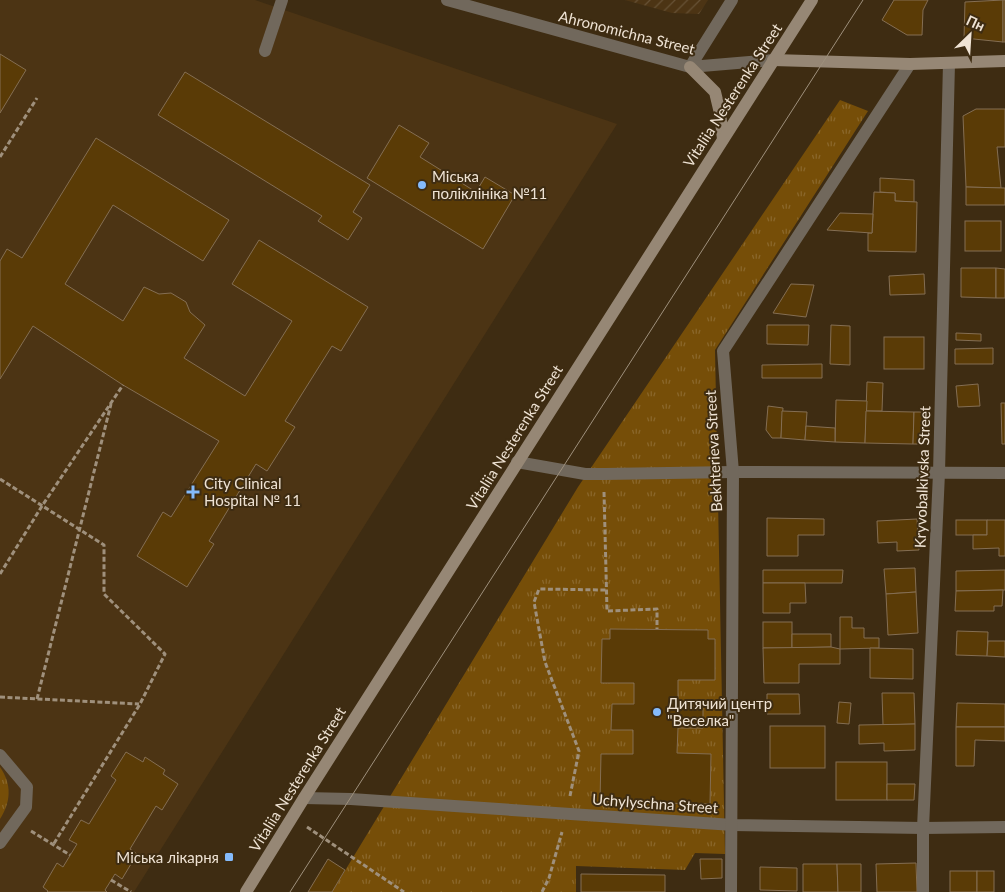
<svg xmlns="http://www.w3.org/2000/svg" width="1005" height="892" viewBox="0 0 1005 892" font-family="Lato,sans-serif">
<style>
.built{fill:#4c3414}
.industrial{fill:url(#industrial-furrows)}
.grass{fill:url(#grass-tufts)}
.building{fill:#5a3b06;stroke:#846e53}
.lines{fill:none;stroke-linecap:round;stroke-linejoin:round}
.path{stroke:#9f907c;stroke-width:3;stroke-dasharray:5 2.5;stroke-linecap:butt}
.service{stroke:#71685c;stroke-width:12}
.minor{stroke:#71685c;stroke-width:12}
.tertiary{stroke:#71685c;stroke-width:12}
.secondary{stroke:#968775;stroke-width:12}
.tram{stroke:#9e907c;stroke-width:1}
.poi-dot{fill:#85bbfb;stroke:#3e2c12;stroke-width:2}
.labels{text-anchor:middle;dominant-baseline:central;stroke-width:4;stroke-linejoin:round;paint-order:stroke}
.street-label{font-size:15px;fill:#efe3d4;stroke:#3e2c12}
.poi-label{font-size:15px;fill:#efe3d4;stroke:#3e2c12;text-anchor:start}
</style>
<defs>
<pattern id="industrial-furrows" width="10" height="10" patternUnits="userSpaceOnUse" patternTransform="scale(1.25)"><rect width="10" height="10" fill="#4c3414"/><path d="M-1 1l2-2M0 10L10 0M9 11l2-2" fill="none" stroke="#665135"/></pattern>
<pattern id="grass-tufts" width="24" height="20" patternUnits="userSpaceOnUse" patternTransform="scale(1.25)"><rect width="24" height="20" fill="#764e08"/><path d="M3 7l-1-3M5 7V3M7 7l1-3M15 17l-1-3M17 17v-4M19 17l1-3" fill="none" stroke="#8a672b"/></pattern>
</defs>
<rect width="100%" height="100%" fill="#3e2c12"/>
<path class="built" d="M0,0h255l362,124 -483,768h-134z"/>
<path class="industrial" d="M625,0h83l-9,14 -27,-1z"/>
<g class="grass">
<path d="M840,100l28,11 -153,239 10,504 -30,-1 -10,17 -109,-4v26h-244l246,-405z"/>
<path d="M0,767c12,17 11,35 0,52z"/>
</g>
<g class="building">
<path d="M894,0h34l-5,10 -1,25h-15l-25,-15z"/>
<path d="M1003,0v42l-39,-4 1,-36z"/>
<rect x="1003" y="0" width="2" height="42"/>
<path d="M0,54l26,16 -26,43z"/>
<path d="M185,72l185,113 -17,27 9,6 -14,22 -30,-19 4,-5 -164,-101z"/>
<path d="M976,109h29v38h-8l4,41 -35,-1 -3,-71z"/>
<path d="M399,125l30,18 -9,14 56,35 9,-15 30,18 -32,54 -116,-71z"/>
<path d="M96,138l133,82 -26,41 -90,-56 -48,79 58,37 21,-34 15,7 12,-1 15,9 4,10 15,13 -21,33 61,38 47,-75 -60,-37 27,-44 109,67 -27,44 -9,-5 -47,75 10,6 -28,44 -11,-7 -47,77 5,3 -27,43 -50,-31 26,-44 8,5 48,-76 -96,-56 -90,-59 -33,53v-118l7,-12 15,9z"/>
<path d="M880,178l34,2v22l-19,-1v-8l-15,-1z"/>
<path d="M966,187l39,1v17h-39z"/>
<path d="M874,192l21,1v8l22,1 -1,50 -48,-1v-18h4z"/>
<path d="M840,213l33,1 -1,19 -45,-3z"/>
<rect x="965" y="221" width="36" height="30"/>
<path d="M961,268h35v30l-35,-1z"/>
<path d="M996,268l9,1v29h-9z"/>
<path d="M924,274l1,20 -35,1 -1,-19z"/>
<path d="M791,284l23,1 -8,32 -33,-4z"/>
<path d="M767,325h42l-1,20 -41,-1z"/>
<path d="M831,325l19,1v39l-20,-1z"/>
<path d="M956,333l25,1v7l-25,-1z"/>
<rect x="884" y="337" width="40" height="32"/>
<path d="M993,348v16h-38v-15z"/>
<path d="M822,364v14h-60v-13z"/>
<path d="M867,382l16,1 -1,28h-16z"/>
<path d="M978,384l2,22 -22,1 -2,-21z"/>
<path d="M836,400l31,1 -2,42 -30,-1z"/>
<path d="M1001,403h4v41h-3z"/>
<path d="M768,406l15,2 -2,30h-9l-6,-8z"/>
<path d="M782,411l25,1 -2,28 -24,-2z"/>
<path d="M866,411l48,1 -1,32 -48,-1z"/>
<path d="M914,412h14v32h-15z"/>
<path d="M806,426l29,2v14l-30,-2z"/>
<path d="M767,518l57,1v16h-26v21h-31z"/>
<path d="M917,519l2,31 -22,1v-9l-19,1 -1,-22z"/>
<rect x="956" y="520" width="31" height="15"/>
<path d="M987,520h18v36h-6v-8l-26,1v-14h14z"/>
<path d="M915,568l1,24 -30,2 -2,-25z"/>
<path d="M763,570h80l-1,13h-79z"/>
<path d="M1005,570v20l-49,1v-20z"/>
<path d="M763,583h42l1,20h-16v10h-27z"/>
<path d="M1003,590l-1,16h-8v5h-39l1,-20z"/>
<path d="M916,592l2,41 -30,2 -2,-41z"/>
<path d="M840,617h12v11h12v10h15v10l-39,1z"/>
<rect x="763" y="622" width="29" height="26"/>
<path d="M610,629l98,1v9h7v41h-37v27h25v21h-25l-1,25 34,1 -1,50 -110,-2 1,-48h32v-24h-22l1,-26h22v-21h-33l1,-44h8z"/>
<path d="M957,631l31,1 -1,24 -31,-1z"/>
<path d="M792,634h39v13l-39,1z"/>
<path d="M988,641h17v16l-18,-1z"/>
<path d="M831,647l9,2v15h-41v19h-35l-1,-35z"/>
<path d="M870,648l43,1v30l-43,-1z"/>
<path d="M882,693h32l1,31 -32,1z"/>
<path d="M767,694h32l1,20h-33z"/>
<path d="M839,702l12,1 -2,21 -12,-1z"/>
<path d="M957,703l48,1v23h-49z"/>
<path d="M915,724v26l-31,1v-8l-25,1v-19z"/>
<rect x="770" y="726" width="55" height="42"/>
<path d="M956,727h49v14l-30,-1 -1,26h-18z"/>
<path d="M126,752l17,10 2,-5 20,13 -2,4 15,10 -16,26 -6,-4 -26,43 7,5 -15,25 -7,-5 -10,16 2,2h-60l1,-1 -5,-4 14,-24 6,4 14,-23 -8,-4 12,-20 8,4 27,-44 -5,-4z"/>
<rect x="836" y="762" width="51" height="38"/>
<path d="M887,784h28l-1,16h-27z"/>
<path d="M328,859l17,11 -13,22h-24z"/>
<path d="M700,859h22v19l-21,1z"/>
<path d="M916,863l1,29h-40l-1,-28z"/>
<path d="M803,864h34l1,28h-35z"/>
<path d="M837,864h24v28h-23z"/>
<path d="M760,867l37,1v23l-37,-1z"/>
<rect x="950" y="871" width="27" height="21"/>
<rect x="977" y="871" width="17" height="21"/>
<path d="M581,874l84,1v17h-84z"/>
</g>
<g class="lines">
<g class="path">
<path d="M0,157l37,-59"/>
<path d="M0,479l104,66v49l61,60 -25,50 -87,141"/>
<path d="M604,492l3,119 50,-2v20"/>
<path d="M0,574l42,-68 81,-121"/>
<path d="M0,697l139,7"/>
<path d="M37,699l74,-295"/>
<path d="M570,796l9,-45 -34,-89 -11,-60 5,-13 67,1"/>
<path d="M307,827l97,65"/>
<path d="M31,831l39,24"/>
<path d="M111,880l20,12"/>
<path d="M542,892l7,-14 13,-46"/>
</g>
<g class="service">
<path d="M265,51l17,-51"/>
<path d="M690,67l42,-67"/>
<path d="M0,755l27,32 -1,20 -26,36"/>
</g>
<g class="minor">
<path d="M517,462l68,12h19l129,-2 272,1"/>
<path d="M304,798l47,1 382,26 190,3 82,-1"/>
<path d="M731,892l2,-420 -10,-121 187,-287"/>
<path d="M923,892v-64l16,-355 10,-410"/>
</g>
<path class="tertiary" d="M447,0l243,67 83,-7"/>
<g class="secondary">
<path d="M773,60l137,4 95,-3"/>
<path d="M690,67l25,25 5,21 3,26"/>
<path d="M246,892l58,-94 508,-798"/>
</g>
<path class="tram" d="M290,892l573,-892"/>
</g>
<g class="poi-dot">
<circle cx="422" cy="185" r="5"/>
<path d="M190.5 484.5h5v5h5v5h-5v5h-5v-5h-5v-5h5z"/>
<circle cx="657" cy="712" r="5"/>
<rect x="224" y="852" width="10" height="10" rx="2.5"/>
</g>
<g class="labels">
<g class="street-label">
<text transform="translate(627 32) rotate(14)">Ahronomichna Street</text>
<text transform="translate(732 95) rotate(-57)">Vitaliia Nesterenka Street</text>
<text transform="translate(514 437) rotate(-58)">Vitaliia Nesterenka Street</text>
<text transform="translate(713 451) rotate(-93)">Bekhterieva Street</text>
<text transform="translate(922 477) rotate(-88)">Kryvobalkivska Street</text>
<text transform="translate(297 779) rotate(-58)">Vitaliia Nesterenka Street</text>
<text transform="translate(655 803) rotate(4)">Uchylyschna Street</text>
</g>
<g class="poi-label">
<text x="432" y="176">Міська<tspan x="432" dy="17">поліклініка №11</tspan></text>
<text x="204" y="483">City Clinical<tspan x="204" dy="17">Hospital № 11</tspan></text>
<text x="667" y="703">Дитячий центр<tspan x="667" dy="17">"Веселка"</tspan></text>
<text x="219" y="857" text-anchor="end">Міська лікарня</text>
</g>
</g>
<g transform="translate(970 35) rotate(25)" stroke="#3e2c12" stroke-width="4" paint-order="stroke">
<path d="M0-4L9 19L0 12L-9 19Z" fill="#efe3d4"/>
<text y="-8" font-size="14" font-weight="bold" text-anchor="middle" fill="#efe3d4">Пн</text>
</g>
</svg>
